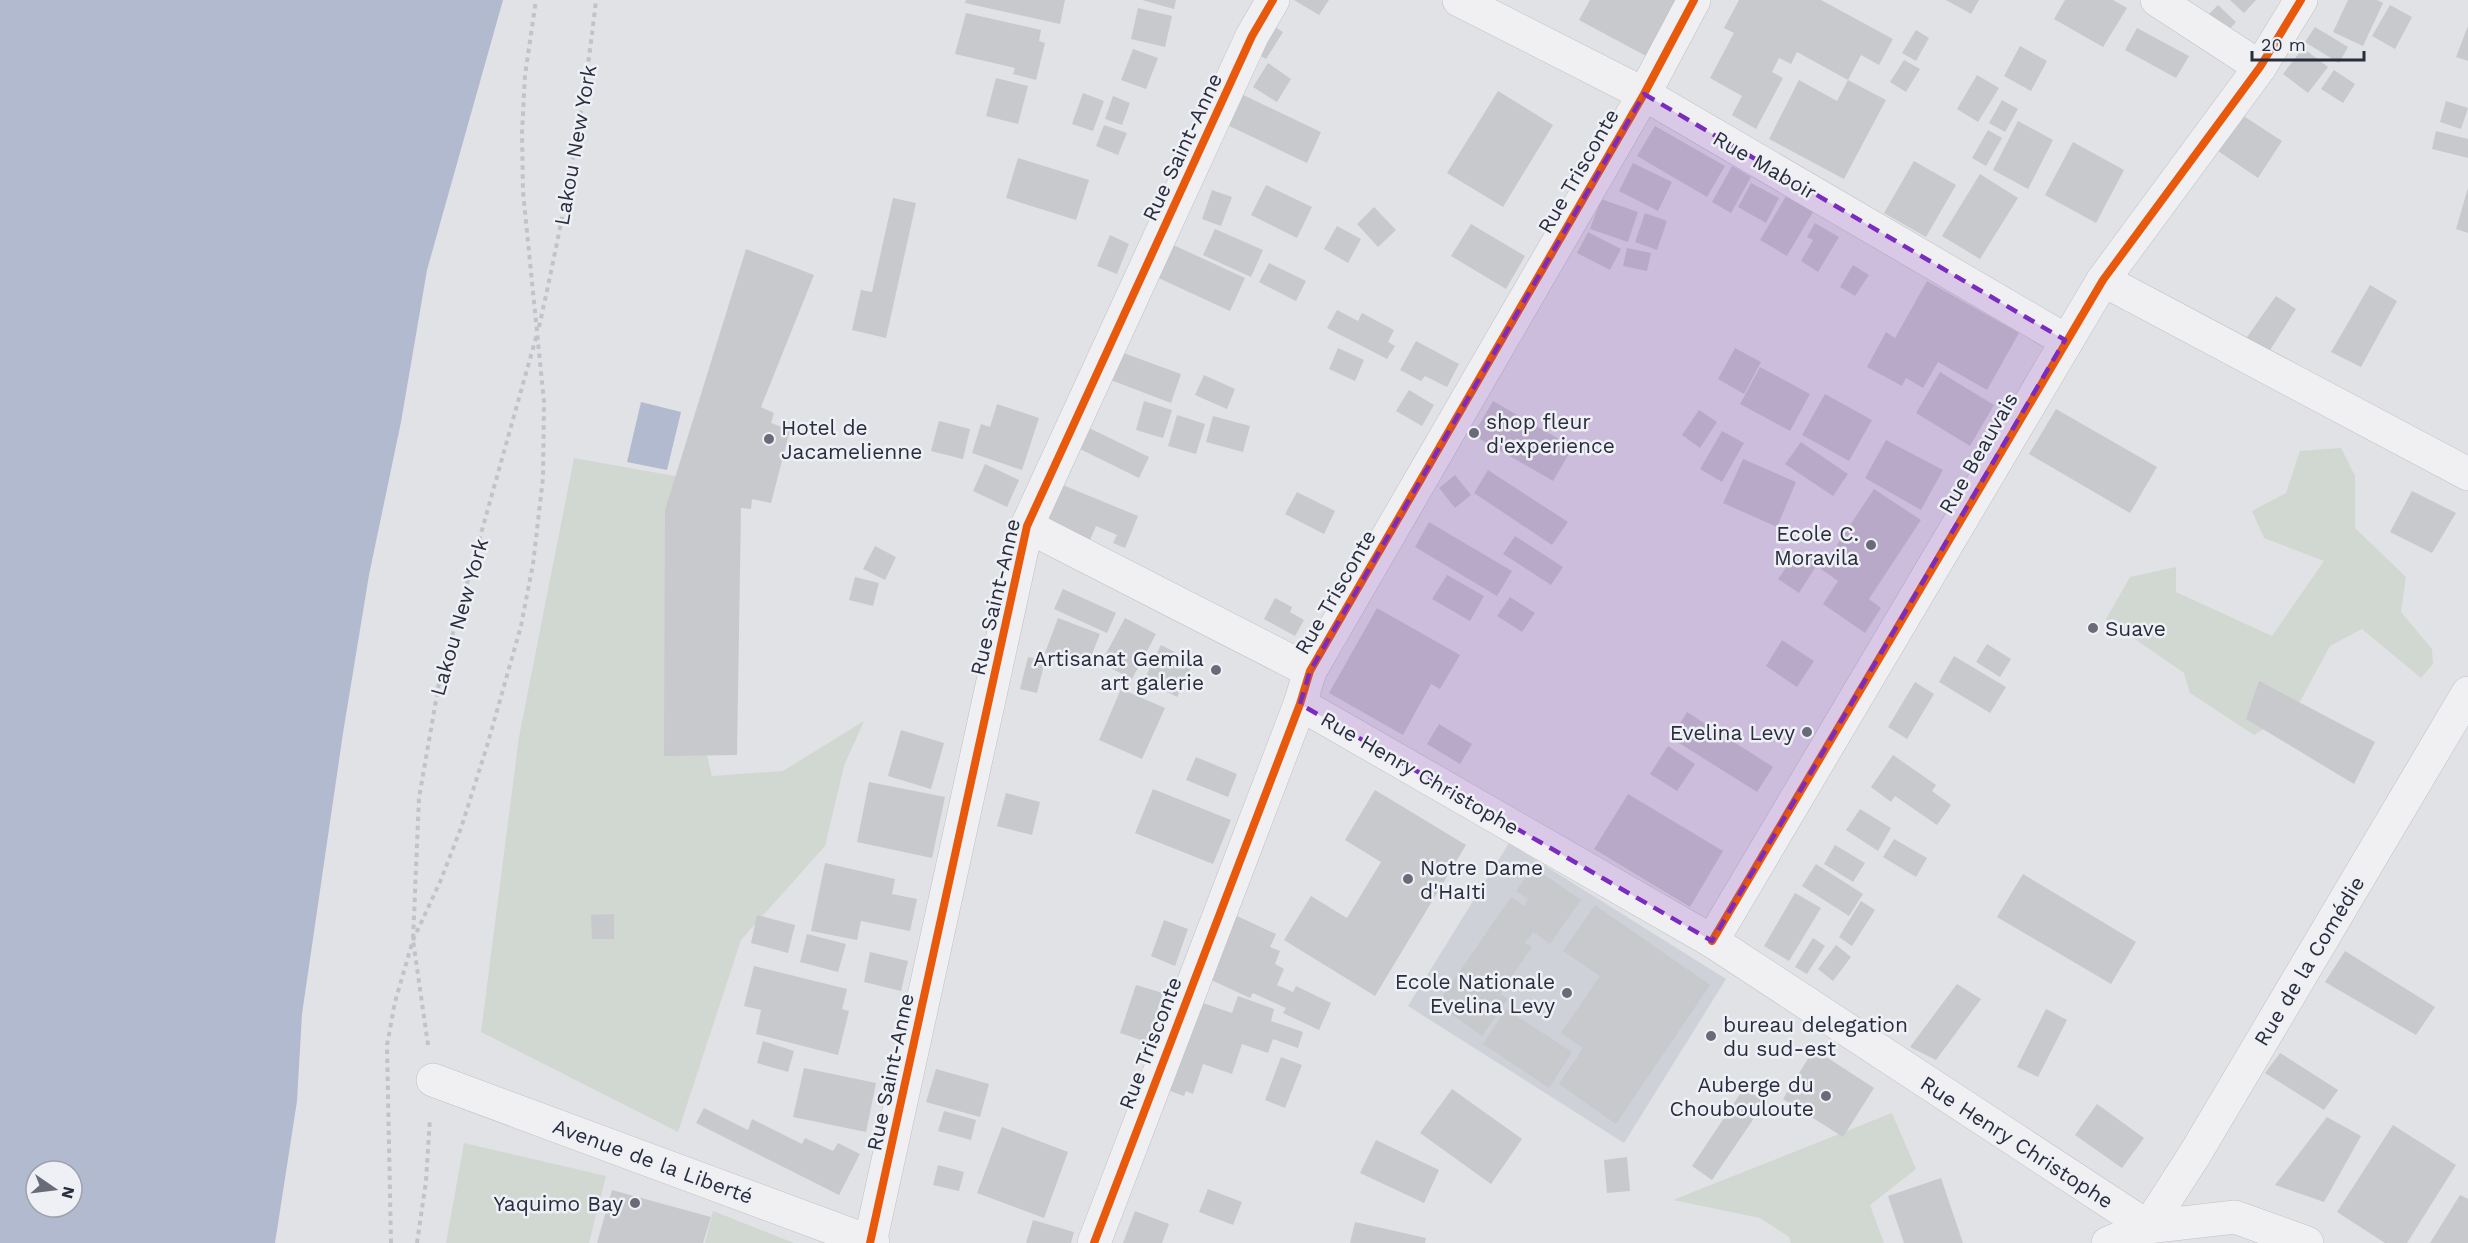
<svg xmlns="http://www.w3.org/2000/svg" width="2468" height="1243" viewBox="0 0 2468 1243" font-family="'Work Sans',sans-serif">
<style>
.built{fill:#cfd1d8}
.green{fill:#d0d8d1}
.water{fill:#b1bace;fill-rule:evenodd}
.building{fill:#c7c9cc}
.lines{fill:none;stroke-linecap:round;stroke-linejoin:round}
.minor-casing{stroke:#bfc0c3;stroke-width:34}
.path{stroke:#c2c3c9;stroke-width:4;stroke-dasharray:4.5 4.5;stroke-linecap:butt}
.minor{stroke:#f0f0f2;stroke-width:33}
.cycleway-casing{stroke:#eef0f5;stroke-width:11}
.cycleway{stroke:#e8590c;stroke-width:8}
.marked{fill:#7b2cbf;fill-opacity:0.2;stroke:#7b2cbf;stroke-width:4.5;stroke-dasharray:12 8;stroke-linejoin:round}
.poi-dot{fill:#696c78;stroke:#eef0f5;stroke-width:2}
.labels{text-anchor:middle;dominant-baseline:central;stroke-width:5;stroke-linejoin:round;paint-order:stroke}
.street-label{font-size:21px;fill:#292d3d;stroke:#eef0f5}
.poi-label{font-size:21px;fill:#292d3d;stroke:#eef0f5;text-anchor:end}
</style>
<rect width="100%" height="100%" fill="#e1e2e5"/>
<path class="built" d="M1509,843l217,136 -102,164 -216,-137z"/>
<g class="green">
<path d="M2341,448l14,28v52l51,49 -5,35 31,37 1,15 -12,14 -59,-49 -32,17 -34,63 -42,26 -64,-42 -6,-20 -78,-54 24,-42 46,-10v25l96,44 52,-75 -60,-23 -12,-27 34,-18 14,-42z"/>
<path d="M574,458l134,24 -14,221 18,73 71,-5 81,-50 -20,45 -19,80 -84,94 -63,192 -197,-100 38,-295z"/>
<path d="M1892,1113l24,56 -46,36 14,38h-93l-2,-6 -29,-19 -87,-18z"/>
<path d="M464,1143l142,33 -17,67h-143z"/>
<path d="M713,1211l81,32h-89z"/>
</g>
<g class="water">
<path d="M0,0h503l-76,270 -26,152 -32,153 -26,158 -41,281 -5,87 -22,142h-275zM36,1171h36v36h-36z"/>
<path d="M641,402l40,10 -14,58 -40,-8z"/>
</g>
<g class="building">
<path d="M966,0h99l-5,24 -95,-21z"/>
<path d="M1142,0h34l-2,9z"/>
<path d="M1294,0h35l-10,15z"/>
<path d="M1590,0h87l-31,56 -67,-36z"/>
<path d="M1739,0h82l72,39 -14,26 -18,-10 -13,25 -51,-28 -6,12 -12,-6 -7,14 11,6 -27,51 -24,-14 10,-19 -32,-18 24,-45 -10,-5z"/>
<path d="M1946,0h33l-8,14z"/>
<path d="M2065,0h48l14,8 -24,39 -49,-28z"/>
<path d="M2230,0h26l-12,13z"/>
<path d="M2348,0h29l6,3 -20,43 -30,-14z"/>
<path d="M2218,5l18,17 -11,12 -18,-18z"/>
<path d="M2390,5l22,12 -17,32 -23,-13z"/>
<path d="M1138,8l34,8 -7,31 -34,-8z"/>
<path d="M966,13l75,17 -2,11 6,2 -9,37 -23,-6 2,-6 -60,-14z"/>
<path d="M1270,24l13,8 -17,27 -13,-8z"/>
<path d="M2468,26v35l-12,-4z"/>
<path d="M2315,27l33,20 -9,16 -34,-21z"/>
<path d="M2137,28l52,28 -13,22 -51,-28z"/>
<path d="M1916,30l13,8 -13,23 -14,-8z"/>
<path d="M2020,46l27,15 -16,30 -27,-15z"/>
<path d="M2303,48l25,19 -20,26 -25,-19z"/>
<path d="M1133,49l25,9 -12,31 -25,-9z"/>
<path d="M1904,60l16,9 -14,23 -16,-10z"/>
<path d="M1268,63l23,16 -14,23 -24,-15z"/>
<path d="M2334,70l21,14 -12,19 -22,-14z"/>
<path d="M1977,75l22,13 -21,34 -21,-13z"/>
<path d="M996,78l32,8 -10,38 -32,-8z"/>
<path d="M1799,80l38,21 11,-21 38,20 -42,79 -75,-40z"/>
<path d="M1498,91l55,34 -50,82 -56,-34z"/>
<path d="M1237,92l84,40 -14,31 -84,-40z"/>
<path d="M1083,93l21,8 -11,30 -21,-7z"/>
<path d="M1113,96l17,7 -8,22 -17,-6z"/>
<path d="M2002,100l16,9 -13,23 -16,-9z"/>
<path d="M2446,101l22,7 -7,21 -21,-7z"/>
<path d="M2242,115l40,26 -24,37 -40,-27z"/>
<path d="M2018,121l35,19 -25,49 -35,-19z"/>
<path d="M1104,125l23,8 -9,22 -22,-9z"/>
<path d="M1655,126l70,40 -18,31 -70,-41z"/>
<path d="M1988,130l14,8 -16,28 -14,-8z"/>
<path d="M2436,131l32,8v19l-36,-9z"/>
<path d="M2073,142l51,28 -28,53 -51,-28z"/>
<path d="M1018,158l71,22 -13,40 -70,-22z"/>
<path d="M1914,161l42,24 -30,52 -42,-24z"/>
<path d="M1633,163l39,19 -14,29 -39,-20z"/>
<path d="M1732,166l19,11 -20,36 -19,-11z"/>
<path d="M1980,174l38,24 -38,61 -38,-23z"/>
<path d="M1751,183l28,15 -13,25 -28,-16z"/>
<path d="M1266,185l46,22 -15,31 -46,-23z"/>
<path d="M2468,188v45l-12,-4z"/>
<path d="M1212,190l20,7 -11,29 -19,-7z"/>
<path d="M1786,196l27,16 -26,44 -27,-16z"/>
<path d="M893,198l23,5 -30,135 -34,-8 9,-40 11,2z"/>
<path d="M1601,199l37,13 -10,30 -38,-13z"/>
<path d="M1374,207l22,23 -18,17 -21,-23z"/>
<path d="M1645,213l22,8 -10,29 -22,-8z"/>
<path d="M1815,223l24,14 -21,35 -17,-11 12,-21 -6,-3z"/>
<path d="M1471,224l54,32 -19,33 -55,-33z"/>
<path d="M1337,226l24,13 -13,24 -24,-14z"/>
<path d="M1215,229l48,21 -12,27 -48,-22z"/>
<path d="M1588,232l33,17 -11,21 -33,-17z"/>
<path d="M1110,235l19,9 -12,30 -20,-8z"/>
<path d="M1167,242l78,36 -15,33 -78,-36z"/>
<path d="M1627,248l24,5 -4,18 -24,-5z"/>
<path d="M746,249l68,26 -53,132 13,6 -3,10 19,7 -19,73 -19,-4 -1,10 -10,-1 -4,247 -73,1 1,-246z"/>
<path d="M1269,263l37,18 -10,20 -37,-19z"/>
<path d="M1853,265l16,10 -14,21 -15,-9z"/>
<path d="M1927,281l92,52 -32,57 -49,-28 -15,26 -17,-10 -4,8 -35,-19 19,-35 9,6z"/>
<path d="M2370,285l27,16 -36,66 -30,-15z"/>
<path d="M2276,296l20,13 -29,46 -22,-15z"/>
<path d="M1337,310l21,11 4,-8 32,17 -6,12 7,4 -8,13 -60,-31z"/>
<path d="M1416,341l43,23 -12,23 -22,-11 -4,5 -21,-11z"/>
<path d="M1338,348l26,12 -9,21 -26,-12z"/>
<path d="M1735,348l26,14 -17,32 -26,-15z"/>
<path d="M1118,351l63,23 -10,29 -63,-24z"/>
<path d="M1760,367l50,27 -20,37 -50,-27z"/>
<path d="M1940,372l54,33 -24,41 -54,-33z"/>
<path d="M1204,375l31,14 -8,20 -32,-14z"/>
<path d="M1409,390l25,15 -12,21 -26,-15z"/>
<path d="M1825,394l47,26 -23,41 -47,-26z"/>
<path d="M1144,401l28,9 -9,28 -27,-8z"/>
<path d="M1493,401l80,46 -20,34 -80,-46z"/>
<path d="M997,404l42,14 -17,52 -50,-17 9,-29 9,3z"/>
<path d="M2056,409l101,58 -27,46 -101,-59z"/>
<path d="M1699,410l18,12 -17,26 -18,-13z"/>
<path d="M1177,415l28,9 -9,30 -28,-8z"/>
<path d="M1213,416l37,10 -7,26 -37,-10z"/>
<path d="M939,421l31,8 -7,30 -32,-8z"/>
<path d="M1089,428l60,29 -10,21 -61,-30z"/>
<path d="M1722,431l22,12 -22,39 -22,-13z"/>
<path d="M1886,440l57,30 -22,40 -56,-32z"/>
<path d="M1801,442l47,32 -15,22 -48,-32z"/>
<path d="M1743,459l53,23 -19,45 -54,-24z"/>
<path d="M985,464l34,16 -12,27 -34,-16z"/>
<path d="M1488,470l80,52 -16,23 -78,-52z"/>
<path d="M1455,475l16,20 -16,13 -16,-20z"/>
<path d="M1058,483l80,33 -13,32 -12,-5 4,-8 -21,-9 -13,31 -47,-20z"/>
<path d="M1874,489l47,31 -52,79 12,9 -16,25 -42,-29 15,-23 -17,-12z"/>
<path d="M2412,491l44,22 -24,40 -42,-21z"/>
<path d="M1297,492l38,19 -11,23 -39,-20z"/>
<path d="M1429,522l83,49 -15,25 -82,-49z"/>
<path d="M1515,536l48,31 -12,18 -48,-31z"/>
<path d="M875,546l21,11 -11,23 -22,-11z"/>
<path d="M1798,550l20,13 -19,30 -21,-14z"/>
<path d="M1447,575l37,21 -14,25 -38,-22z"/>
<path d="M855,577l24,6 -6,23 -24,-6z"/>
<path d="M1063,589l53,24 -9,20 -53,-24z"/>
<path d="M1510,597l25,16 -13,19 -25,-16z"/>
<path d="M1275,598l17,9 -2,5 14,8 -9,16 -31,-17z"/>
<path d="M1377,608l83,47 -20,34 -9,-5 -28,51 -74,-42z"/>
<path d="M1058,618l42,16 -14,35 -41,-16z"/>
<path d="M1125,618l31,16 -24,45 -31,-16z"/>
<path d="M1782,640l32,21 -17,26 -31,-21z"/>
<path d="M1987,644l24,15 -11,18 -24,-15z"/>
<path d="M1161,645l33,17 -17,35 -33,-17z"/>
<path d="M1954,656l52,31 -16,26 -51,-31z"/>
<path d="M1028,657l17,4 -8,32 -17,-4z"/>
<path d="M2259,681l116,61 -21,42 -108,-65z"/>
<path d="M1915,682l19,12 -27,45 -19,-12z"/>
<path d="M1121,689l44,19 -23,51 -43,-19z"/>
<path d="M1687,712l86,55 -16,25 -86,-54z"/>
<path d="M1439,724l33,20 -12,20 -33,-20z"/>
<path d="M901,730l43,13 -13,46 -43,-13z"/>
<path d="M1668,746l27,18 -18,27 -27,-17z"/>
<path d="M1893,755l43,30 -4,6 19,14 -14,20 -42,-29 -4,6 -20,-15z"/>
<path d="M1196,757l41,17 -9,23 -42,-17z"/>
<path d="M869,782l76,15 -13,61 -75,-16z"/>
<path d="M1153,789l78,31 -18,44 -78,-31z"/>
<path d="M1375,790l91,55 -91,151 -91,-56 27,-44 36,22 34,-56 -36,-22z"/>
<path d="M1006,793l34,9 -8,33 -35,-9z"/>
<path d="M1628,794l95,57 -33,56 -96,-58z"/>
<path d="M1860,809l31,19 -13,23 -32,-21z"/>
<path d="M1894,839l33,19 -11,19 -33,-20z"/>
<path d="M1835,845l30,18 -12,19 -29,-18z"/>
<path d="M825,863l70,16 -3,15 25,5 -7,32 -49,-10 -4,19 -46,-9z"/>
<path d="M1816,864l47,30 -14,22 -47,-30z"/>
<path d="M1533,867l48,33 -31,44 -17,-12 -8,11 7,4 -32,47 8,5 -26,37 -45,-32 74,-107 13,9 4,-7 -12,-8z"/>
<path d="M2023,874l113,68 -25,42 -114,-67z"/>
<path d="M1795,893l26,15 -32,53 -25,-15z"/>
<path d="M1861,901l14,9 -23,36 -13,-9z"/>
<path d="M1595,905l115,80 -94,139 -57,-40 24,-36 -22,-15 39,-57 -37,-25z"/>
<path d="M614,914v25h-22l-1,-24z"/>
<path d="M757,915l38,10 -7,28 -37,-10z"/>
<path d="M1237,916l39,18 -6,13 10,4 -5,13 9,5 -7,16 16,7 3,-6 35,17 -12,27 -36,-17 3,-5 -33,-15 -3,5 -41,-19z"/>
<path d="M1164,920l24,9 -13,37 -24,-10z"/>
<path d="M807,934l39,10 -8,28 -38,-10z"/>
<path d="M1813,938l12,8 -18,28 -12,-7z"/>
<path d="M1836,945l15,12 -18,24 -15,-12z"/>
<path d="M2345,951l90,56 -19,28 -91,-53z"/>
<path d="M870,952l38,9 -7,30 -37,-9z"/>
<path d="M754,966l93,23 -5,20 7,2 -11,44 -82,-21 5,-24 -17,-4z"/>
<path d="M1957,984l24,15 -45,61 -26,-13z"/>
<path d="M1136,985l27,8 -16,49 -27,-9z"/>
<path d="M1238,996l36,13 -3,12 32,11 -5,16 -25,-9 -5,14 -26,-9 -10,30 -29,-10 -10,30 -7,-3 -2,5 -14,-5 30,-89 32,11z"/>
<path d="M1506,1009l66,43 -23,36 -66,-44z"/>
<path d="M2046,1009l21,11 -29,57 -21,-10z"/>
<path d="M763,1041l31,10 -6,21 -31,-9z"/>
<path d="M1814,1049l60,39 -31,49 -60,-38z"/>
<path d="M2280,1053l58,37 -14,20 -59,-37z"/>
<path d="M1281,1057l21,8 -17,43 -20,-8z"/>
<path d="M804,1068l72,15 -10,49 -73,-15z"/>
<path d="M936,1069l53,15 -9,33 -54,-15z"/>
<path d="M1744,1088l21,14 -53,78 -20,-14z"/>
<path d="M1452,1089l70,50 -31,45 -71,-51z"/>
<path d="M2097,1104l47,34 -22,30 -47,-33z"/>
<path d="M704,1108l44,22 4,-11 50,25 3,-6 28,13 5,-8 22,11 -21,41 -143,-72z"/>
<path d="M944,1111l32,9 -5,20 -33,-9z"/>
<path d="M2327,1117l34,19 -37,66 -49,-17z"/>
<path d="M2393,1125l63,40 -49,78h-22l-48,-31z"/>
<path d="M1002,1127l66,25 -24,66 -67,-25z"/>
<path d="M1376,1140l63,30 -15,33 -64,-30z"/>
<path d="M1627,1157l3,34 -23,2 -3,-33z"/>
<path d="M938,1165l26,7 -5,19 -26,-6z"/>
<path d="M1941,1178l22,65h-59l-16,-47z"/>
<path d="M1208,1189l34,13 -9,23 -34,-13z"/>
<path d="M612,1190l99,27 -8,26h-106z"/>
<path d="M2460,1195l8,4v44h-38z"/>
<path d="M1135,1211l34,13 -7,19h-39z"/>
<path d="M1033,1220l41,12 -3,11h-45z"/>
<path d="M1355,1222l71,16 -1,5h-75z"/>
</g>
<g class="lines">
<defs>
<g id="minor">
<path d="M1459,0l185,94 421,246"/>
<path d="M2157,0l103,67"/>
<path d="M2103,280l365,194"/>
<path d="M1027,526l283,145"/>
<path d="M1300,704l412,237 436,286"/>
<path d="M1712,941l391,-661 157,-213 41,-67"/>
<path d="M433,1080l440,163"/>
<path d="M2148,1227l47,-73 273,-461"/>
<path d="M870,1243l157,-717 225,-490 21,-36"/>
<path d="M1094,1243l206,-539 10,-33 334,-577 50,-94"/>
<path d="M2108,1243l40,-16 87,-10 72,26"/>
</g>
</defs>
<use href="#minor" class="minor-casing"/>
<g class="path">
<path d="M539,327c24,-108 45,-217 57,-327"/>
<path d="M428,1045l-15,-105 6,-142 20,-115 98,-349"/>
<path d="M391,1243l-4,-198 8,-43 18,-62 27,-58 21,-54 26,-82 34,-120 12,-62 10,-86 1,-76 -21,-210 -1,-59 3,-58 11,-75"/>
<path d="M417,1243l9,-62 4,-63"/>
</g>
<use href="#minor" class="minor"/>
<defs>
<g id="cycleway">
<path d="M1712,941l391,-661 157,-213 41,-67"/>
<path d="M870,1243l157,-717 225,-490 21,-36"/>
<path d="M1094,1243l206,-539 10,-33 334,-577 50,-94"/>
</g>
</defs>
<use href="#cycleway" class="cycleway-casing"/>
<use href="#cycleway" class="cycleway"/>
</g>
<path class="marked" d="M1644,94l421,246 -353,601 -412,-237 10,-33z"/>
<g class="poi-dot">
<circle cx="1474" cy="433" r="6"/>
<circle cx="769" cy="439" r="6"/>
<circle cx="1871" cy="545" r="6"/>
<circle cx="2093" cy="628" r="6"/>
<circle cx="1216" cy="670" r="6"/>
<circle cx="1807" cy="732" r="6"/>
<circle cx="1408" cy="879" r="6"/>
<circle cx="1567" cy="993" r="6"/>
<circle cx="1711" cy="1036" r="6"/>
<circle cx="1826" cy="1096" r="6"/>
<circle cx="635" cy="1203" r="6"/>
</g>
<g class="labels">
<g class="street-label">
<text transform="translate(575 145) rotate(-80)">Lakou New York</text>
<text transform="translate(1182 147) rotate(-65)">Rue Saint-Anne</text>
<text transform="translate(1765 165) rotate(30)">Rue Maboir</text>
<text transform="translate(1578 171) rotate(-60)">Rue Trisconte</text>
<text transform="translate(1978 453) rotate(-60)">Rue Beauvais</text>
<text transform="translate(1335 592) rotate(-60)">Rue Trisconte</text>
<text transform="translate(995 597) rotate(-77)">Rue Saint-Anne</text>
<text transform="translate(459 617) rotate(-74)">Lakou New York</text>
<text transform="translate(1420 773) rotate(30)">Rue Henry Christophe</text>
<text transform="translate(2309 961) rotate(-59)">Rue de la Comédie</text>
<text transform="translate(1150 1043) rotate(-69)">Rue Trisconte</text>
<text transform="translate(890 1072) rotate(-78)">Rue Saint-Anne</text>
<text transform="translate(2017 1142) rotate(33)">Rue Henry Christophe</text>
<text transform="translate(653 1161) rotate(20)">Avenue de la Liberté</text>
</g>
<g class="poi-label">
<text x="1486" y="421" text-anchor="start">shop fleur<tspan x="1486" dy="24">d'experience</tspan></text>
<text x="781" y="427" text-anchor="start">Hotel de<tspan x="781" dy="24">Jacamelienne</tspan></text>
<text x="1859" y="533">Ecole C.<tspan x="1859" dy="24">Moravila</tspan></text>
<text x="2105" y="628" text-anchor="start">Suave</text>
<text x="1204" y="658">Artisanat Gemila<tspan x="1204" dy="24">art galerie</tspan></text>
<text x="1795" y="732">Evelina Levy</text>
<text x="1420" y="867" text-anchor="start">Notre Dame<tspan x="1420" dy="24">d'HaIti</tspan></text>
<text x="1555" y="981">Ecole Nationale<tspan x="1555" dy="24">Evelina Levy</tspan></text>
<text x="1723" y="1024" text-anchor="start">bureau delegation<tspan x="1723" dy="24">du sud-est</tspan></text>
<text x="1814" y="1084">Auberge du<tspan x="1814" dy="24">Choubouloute</tspan></text>
<text x="623" y="1203">Yaquimo Bay</text>
</g>
</g>
<g transform="translate(54 1189) rotate(104)"><circle r="28" fill="#eef0f5" stroke="#9fa2ab" stroke-width="1.5"/>
<path d="M0-4.5L10 22L0 15L-10 22Z" fill="#696c78"/>
<text y="-9" font-size="16" font-weight="bold" text-anchor="middle" fill="#292d3d">N</text>
</g>
<path d="M2252 51v9h112v-9" fill="none" stroke="#292d3d" stroke-width="3"/>
<text x="2261" y="51" font-size="18" fill="#292d3d" stroke="#eef0f5" stroke-width="4.5" paint-order="stroke">20 m</text>
</svg>
